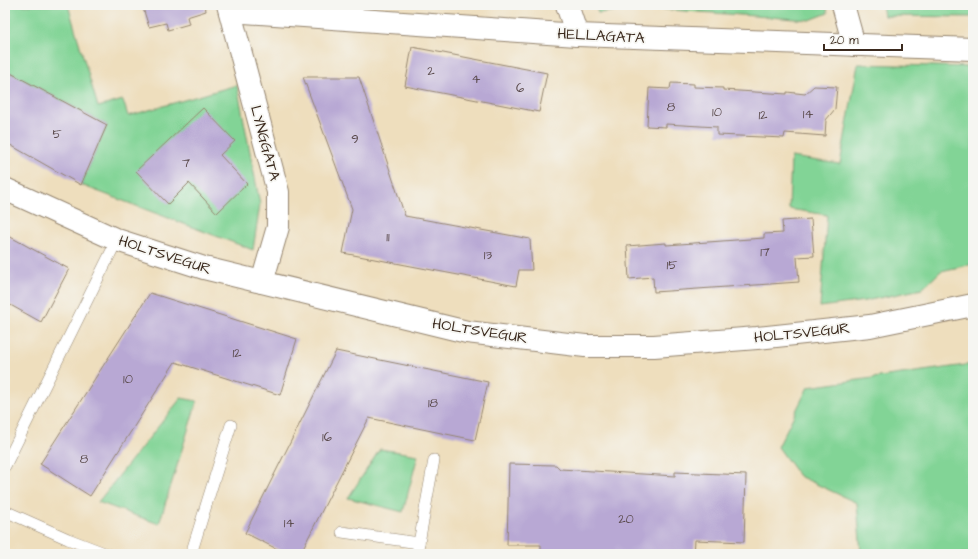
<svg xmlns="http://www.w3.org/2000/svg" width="978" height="559" viewBox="0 0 978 559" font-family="'Architects Daughter',sans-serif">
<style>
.green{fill:#82d496;stroke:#5e7f5a}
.building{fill:#b8a8d4}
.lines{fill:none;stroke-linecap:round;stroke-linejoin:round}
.service-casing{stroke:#94846e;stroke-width:12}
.minor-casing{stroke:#94846e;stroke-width:24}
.tertiary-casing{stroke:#94846e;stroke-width:24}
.service{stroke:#fff;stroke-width:11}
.minor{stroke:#fff;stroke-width:22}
.tertiary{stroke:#fff;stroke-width:22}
.labels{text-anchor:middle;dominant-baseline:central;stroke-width:3.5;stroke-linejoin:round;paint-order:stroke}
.number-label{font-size:13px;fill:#5a4a4c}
.street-label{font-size:15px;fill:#3b2a1e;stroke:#f6f6f2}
</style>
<rect width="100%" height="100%" fill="#f6f6f2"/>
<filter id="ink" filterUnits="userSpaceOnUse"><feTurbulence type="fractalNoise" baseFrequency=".025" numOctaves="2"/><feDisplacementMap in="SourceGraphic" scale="8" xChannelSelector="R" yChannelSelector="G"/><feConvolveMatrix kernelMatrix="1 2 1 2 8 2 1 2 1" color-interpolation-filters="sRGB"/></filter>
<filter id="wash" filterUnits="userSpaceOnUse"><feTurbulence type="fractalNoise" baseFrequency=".012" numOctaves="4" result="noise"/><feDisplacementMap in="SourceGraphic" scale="16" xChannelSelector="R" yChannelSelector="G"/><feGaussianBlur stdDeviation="0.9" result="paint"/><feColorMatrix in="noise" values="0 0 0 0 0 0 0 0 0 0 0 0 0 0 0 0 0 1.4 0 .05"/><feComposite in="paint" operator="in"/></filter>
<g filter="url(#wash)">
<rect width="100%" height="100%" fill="#eedebd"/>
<g class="green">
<path d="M5,5h63l30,102 25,-7 5,16 109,-31 23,119 -7,46 -172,-65 26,-60 -102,-55v-43l5,-9 -5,-3z"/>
<path d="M595,5h231l2,8 -18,7 -166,-12 -46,5z"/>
<path d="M882,5h91v12l-89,-1z"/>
<path d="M858,64l115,3v197l-32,7 -19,18 -57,12 -45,6 7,-92 -38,-6 2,-52 49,7z"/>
<path d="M973,364v190h-112l-4,-51 -58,-27 -21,-29 30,-60z"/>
<path d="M181,398l16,3 -38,123 -61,-22z"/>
<path d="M380,449l38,6 -15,57 -55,-14z"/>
</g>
<g id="blocks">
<g class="building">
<path d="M142,5h63l1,6 -19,6 2,7 -21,6 -2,-7 -17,4z"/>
<path d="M412,47l135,26 -8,39 -134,-26z"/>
<path d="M5,70l102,55 -26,60 -76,-43z"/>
<path d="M303,77h56l46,139 125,23 2,31h-13l-3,16 -173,-33 9,-44z"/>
<path d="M671,83l23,1v3l29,1v2l64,4v-2l18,2 9,-8 23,1 -2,22 -9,11 -1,16 -40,-3 -1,5 -67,-3v-8l-51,-3v3l-19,-1 2,-38 21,1z"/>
<path d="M203,108l32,33 -15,14 27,29 -30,29 -28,-30 -21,21 -32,-33z"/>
<path d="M811,219l3,37 -17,1 2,25 -145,10 -1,-15 -24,2 -2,-33 39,-3v2l98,-7v-4l19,-1 -1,-12z"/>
<path d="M5,234l64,35 -28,53 -36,-20z"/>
<path d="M150,293l147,46 -17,56 -105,-33 -85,134 -50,-32z"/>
<path d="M336,351l152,31 -13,58 -106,-22 -69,136h-13l-42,-21z"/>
<path d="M509,464l47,1 4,4 115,7v-4l71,3 -2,67 -49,-2 -1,14h-153v-9h-34z"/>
</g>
</g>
</g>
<g filter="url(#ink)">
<use href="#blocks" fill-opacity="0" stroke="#94846e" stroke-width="1"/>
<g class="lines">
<defs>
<g id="service">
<path d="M5,466l112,-226"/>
<path d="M5,511l63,28 39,15"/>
<path d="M342,532l77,11"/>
<path d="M191,554l40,-129"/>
<path d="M417,554l17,-94"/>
</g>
<g id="minor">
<path d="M228,5l50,187v35l-16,55"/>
<path d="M567,5l10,30"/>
<path d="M843,5l11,40"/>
<path d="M230,11l347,24 396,14"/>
</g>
<path id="tertiary" d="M5,189l112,51 87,28 263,64 118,14h69l103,-8 113,-12 103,-21"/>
</defs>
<use href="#service" class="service-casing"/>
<use href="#minor" class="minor-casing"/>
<use href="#tertiary" class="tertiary-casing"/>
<use href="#service" class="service"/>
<use href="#minor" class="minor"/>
<use href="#tertiary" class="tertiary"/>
</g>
</g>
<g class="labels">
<g class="number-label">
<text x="431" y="71">2</text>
<text x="476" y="79">4</text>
<text x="520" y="88">6</text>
<text x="671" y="107">8</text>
<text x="717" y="112">10</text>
<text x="808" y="114">14</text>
<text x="763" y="115">12</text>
<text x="57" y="134">5</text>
<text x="355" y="139">9</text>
<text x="186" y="163">7</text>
<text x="388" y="237">11</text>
<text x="765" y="252">17</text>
<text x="488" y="255">13</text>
<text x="672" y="265">15</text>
<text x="237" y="353">12</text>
<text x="128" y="379">10</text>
<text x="433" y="403">18</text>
<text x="327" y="437">16</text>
<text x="84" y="459">8</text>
<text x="626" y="519">20</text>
<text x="289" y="523">14</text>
</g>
<g class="street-label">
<text transform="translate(601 36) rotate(3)">HELLAGATA</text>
<text transform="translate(265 143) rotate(75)">LYNGGATA</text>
<text transform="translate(165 255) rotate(18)">HOLTSVEGUR</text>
<text transform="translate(480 331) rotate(9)">HOLTSVEGUR</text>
<text transform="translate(802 333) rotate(-6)">HOLTSVEGUR</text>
</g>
</g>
<rect width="978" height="559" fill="none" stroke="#f6f6f2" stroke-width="20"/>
<path d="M824 44v6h78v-6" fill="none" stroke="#3b2a1e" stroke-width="2"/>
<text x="830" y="44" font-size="12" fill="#3b2a1e" stroke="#f6f6f2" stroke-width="3" paint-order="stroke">20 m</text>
</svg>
